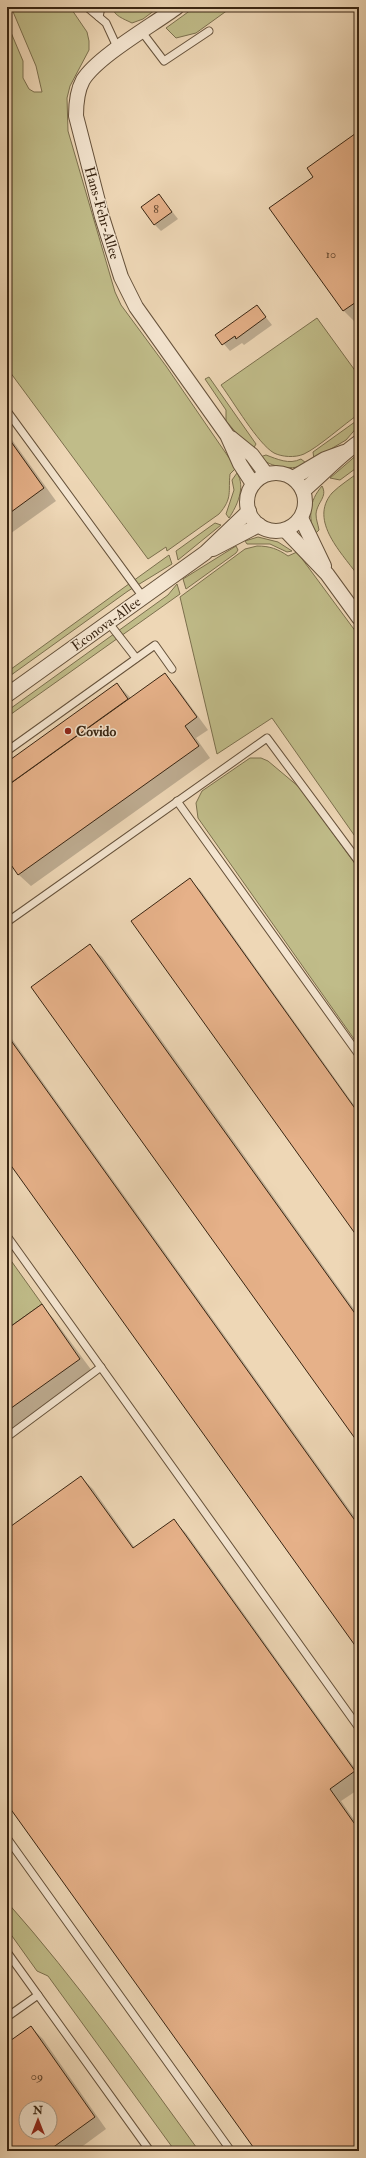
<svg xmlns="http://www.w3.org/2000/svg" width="366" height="2158" viewBox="0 0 366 2158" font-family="'IM FELL Double Pica',serif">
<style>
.green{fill:#c0bc89;stroke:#7c704e}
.shadow{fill:#0003;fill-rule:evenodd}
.building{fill:#e6b189;stroke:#392512;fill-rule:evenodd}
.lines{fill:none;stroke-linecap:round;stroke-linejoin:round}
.lane-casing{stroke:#66523b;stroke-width:9}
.street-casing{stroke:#66523b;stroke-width:16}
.lane{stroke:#f4e5d0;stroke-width:7}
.street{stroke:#f4e5d0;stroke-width:14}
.poi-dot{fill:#8f2418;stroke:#f4e5d0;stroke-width:1.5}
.labels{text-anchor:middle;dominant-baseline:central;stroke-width:3;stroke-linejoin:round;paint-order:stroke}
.number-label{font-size:12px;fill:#644830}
.street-label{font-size:14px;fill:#392512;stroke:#f4e5d0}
.poi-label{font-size:14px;font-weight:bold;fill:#392512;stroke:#f4e5d0;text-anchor:start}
</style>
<rect width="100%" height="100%" fill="#eed7b6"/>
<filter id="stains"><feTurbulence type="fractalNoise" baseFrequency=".005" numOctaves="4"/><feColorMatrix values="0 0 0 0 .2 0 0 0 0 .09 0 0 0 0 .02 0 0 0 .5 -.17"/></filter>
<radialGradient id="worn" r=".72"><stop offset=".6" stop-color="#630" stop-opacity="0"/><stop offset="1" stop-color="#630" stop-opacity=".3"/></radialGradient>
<g class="green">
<path d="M11,7h59l17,25 2,9v9l-19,36 -3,12 1,33 47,161 6,13 45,61 70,102 -6,6c-2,18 3,24 -11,40l-52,37 -1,-4 -18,12 -141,-191v-345l16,38v17l6,11 5,3h8l-6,-26z"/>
<path d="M112,7h47l-16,12 -11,4c-8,-4 -18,-7 -20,-16z"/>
<path d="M195,7h37l-36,26 -20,5 -10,-10z"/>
<path d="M317,318l42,58v38c-15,10 -40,33 -55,40 -9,4 -22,3 -30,-1 -16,-9 -41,-52 -53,-68z"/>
<path d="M209,377l47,67 -4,7 -26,-30v-11l-21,-31z"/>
<path d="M359,419v6l-13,15 -32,19 -1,-7z"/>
<path d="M359,453v13l-19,14 -10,-2z"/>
<path d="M266,455c11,4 23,10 35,4l5,4c-10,9 -38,4 -46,-6z"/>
<path d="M359,472v105c-16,-23 -51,-56 -27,-84 8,-8 18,-14 27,-21z"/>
<path d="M237,473c9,14 0,33 -8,45l-3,-4 8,-24 -2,-10z"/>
<path d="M322,486c6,11 -5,16 -6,28 0,6 2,10 3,16l-4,4c-7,-17 -6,-33 7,-48z"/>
<path d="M215,523l6,2 -43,35 -2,-9z"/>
<path d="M258,537l20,5 14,9 -5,1 -17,-8h-23l-2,-3z"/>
<path d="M236,546l2,4 -2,3 -50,36 -3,-10z"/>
<path d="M257,546c13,0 21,3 31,10l9,-4 62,84v206l-87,-124 -55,36 -37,-157 65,-48z"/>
<path d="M169,555l3,9 -44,27 -121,87v-6z"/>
<path d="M177,584l3,10 -173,123v-6l161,-116z"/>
<path d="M250,758h11l7,3 31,26 60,82v177l-161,-228 -2,-15 6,-12z"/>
<path d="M7,1255l35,49 -35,25z"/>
<path d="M7,1902c70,79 130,164 192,249h-24l-127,-175 -11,-5 -30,-42z"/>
</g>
<g class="shadow">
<path d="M359,133v187l-3,3 -12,-12 -73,-103 44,-31z"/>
<path d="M159,195l19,24 -17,12 -7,-7z"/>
<path d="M257,306l15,19 -28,20 -2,-2 -12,8 -14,-16z"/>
<path d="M7,433l49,68 -49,35z"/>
<path d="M164,674l12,12 32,44 -12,8 14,20 -179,128 -12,-11 -12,-17v-71l3,-2 -3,-3v-19l110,-79 14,14z"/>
<path d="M190,880l11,11 158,221v125z"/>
<path d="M90,946l12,11 257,359v126z"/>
<path d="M7,1032l352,491v126l-352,-491z"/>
<path d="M42,1306l11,12 39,53 -80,57 -5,-5v-93z"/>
<path d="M81,1477l12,12 42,59 39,-27 12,12 173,241v15l-18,12 18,26v324h-102l-250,-348v-273z"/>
<path d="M31,2027l12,12 63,90 -30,22h-69v-107zM26,2108h24v24h-24z"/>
</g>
<g class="building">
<path d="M359,131v169l-16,11 -74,-103 44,-31 -6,-9z"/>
<path d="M159,194l13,18 -18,13 -13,-18z"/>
<path d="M257,305l9,12 -30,22 -1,-3 -13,9 -7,-10z"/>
<path d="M7,436l37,52 -37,27z"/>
<path d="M165,673l32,44 -12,9 14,20 -181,129 -11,-16v-73z"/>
<path d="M117,683l11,16 -120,86 -1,-23z"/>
<path d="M190,878l169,236v125l-228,-318z"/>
<path d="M90,944l269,375v125l-328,-457z"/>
<path d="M7,1035l352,491v125l-352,-491z"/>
<path d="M42,1304l38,55 -73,52v-82z"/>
<path d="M81,1476l52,72 41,-29 181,252 -25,18 29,41v321h-103l-249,-347v-275z"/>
<path d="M31,2026l64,91 -47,34h-41v-108zM26,2108h24v24h-24z"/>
</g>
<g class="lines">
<defs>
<g id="lane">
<path d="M87,7l19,16 12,26"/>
<path d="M99,17l2,-10"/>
<path d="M142,32l22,29 45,-30"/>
<path d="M7,411l136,186"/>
<path d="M108,622l28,36"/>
<path d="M7,751l148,-106 17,24"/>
<path d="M177,801l182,254"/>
<path d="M7,922l260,-184 92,124"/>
<path d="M7,1236l352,492"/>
<path d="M7,1437l94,-70"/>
<path d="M7,1838l224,313"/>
<path d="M7,1952l143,199"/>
<path d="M7,2017l31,-22"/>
</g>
<g id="street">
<path d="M177,7c-24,18 -79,49 -94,73 -6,11 -7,23 -7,36l26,101 19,60 15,30 91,128 13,29 13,20"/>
<path d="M231,438l21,17 14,19"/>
<circle cx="276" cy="502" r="29"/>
<path d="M293,478l32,-19 19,-7"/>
<path d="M303,491c19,-16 36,-35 56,-49"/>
<path d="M301,518l23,48"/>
<path d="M285,530l42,44 32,44"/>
<path d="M213,549l46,-24"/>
<path d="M7,695l198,-142 44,-42"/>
</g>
</defs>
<use href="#lane" class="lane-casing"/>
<use href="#street" class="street-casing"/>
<use href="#lane" class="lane"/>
<use href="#street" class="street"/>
</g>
<circle class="poi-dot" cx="68" cy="731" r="4"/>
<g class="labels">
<g class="number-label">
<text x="156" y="209">8</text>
<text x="331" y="254">10</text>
<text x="37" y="2076">09</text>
</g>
<g class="street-label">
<text transform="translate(102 213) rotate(74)">Hans-Fehr-Allee</text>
<text transform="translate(106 624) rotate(-36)">Econova-Allee</text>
</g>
<g class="poi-label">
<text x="76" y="731">Covido</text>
</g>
</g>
<rect width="366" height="2158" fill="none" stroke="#eed7b6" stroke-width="24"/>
<rect x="8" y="8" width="350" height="2142" fill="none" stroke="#392512" stroke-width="2"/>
<rect x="12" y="12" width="342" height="2134" fill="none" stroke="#392512"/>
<g transform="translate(38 2120)"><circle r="19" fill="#f4e5d0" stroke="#a99884"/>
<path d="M0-3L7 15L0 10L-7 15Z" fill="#8f2418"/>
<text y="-6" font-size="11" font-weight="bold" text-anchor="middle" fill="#392512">N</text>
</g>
<rect width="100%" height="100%" filter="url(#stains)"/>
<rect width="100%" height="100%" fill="url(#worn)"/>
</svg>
